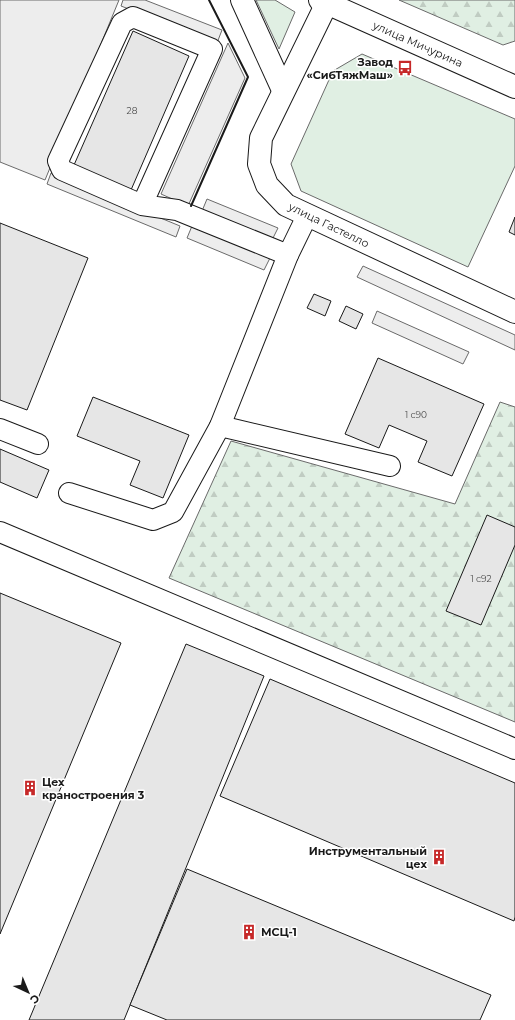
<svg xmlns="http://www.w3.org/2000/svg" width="515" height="1020" viewBox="0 0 515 1020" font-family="Montserrat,sans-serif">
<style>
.green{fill:#e0efe3;stroke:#6a6a6a}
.forest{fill:url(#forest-firs);stroke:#6a6a6a}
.parking{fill:#ededed;stroke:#6a6a6a}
.building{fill:#e6e6e6;stroke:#1a1a1a}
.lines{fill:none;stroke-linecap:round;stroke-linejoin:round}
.minor-casing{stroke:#1a1a1a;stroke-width:22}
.major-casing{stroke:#1a1a1a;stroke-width:24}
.minor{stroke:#fff;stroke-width:20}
.major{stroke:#fff;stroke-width:22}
.wall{stroke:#1a1a1a;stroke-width:2}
.labels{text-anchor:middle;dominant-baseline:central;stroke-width:3;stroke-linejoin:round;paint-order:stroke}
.number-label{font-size:9px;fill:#4d4d4d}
.street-label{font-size:11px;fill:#1a1a1a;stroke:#fff}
.poi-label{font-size:11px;font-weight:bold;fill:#1a1a1a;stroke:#fff;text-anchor:end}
</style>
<defs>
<pattern id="forest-firs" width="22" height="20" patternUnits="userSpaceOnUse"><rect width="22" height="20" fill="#e0efe3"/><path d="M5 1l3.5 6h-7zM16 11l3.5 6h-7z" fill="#c0ccc2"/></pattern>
</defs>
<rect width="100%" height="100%" fill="#fff"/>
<g class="green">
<path d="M256,0h19l20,12 -16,37z"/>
<path d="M362,54l153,65v47l-47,101 -167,-76 -10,-27 42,-93z"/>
</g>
<g class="forest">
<path d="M399,0h116v41l-12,4z"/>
<path d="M500,402l15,5v315l-346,-144 62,-137 224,63z"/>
</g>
<g class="parking">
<path d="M0,0h119l-74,180 -45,-18z"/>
<path d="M123,0h22l77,30 -5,13 -96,-37z"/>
<path d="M228,43l17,35 -57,128 -27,-12z"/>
<path d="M51,173l129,53 -4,11 -129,-53z"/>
<path d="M207,199l71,29 -6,12 -70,-29z"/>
<path d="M192,226l78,32 -6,12 -77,-32z"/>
<path d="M363,266l152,69v15l-158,-73z"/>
<path d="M377,311l92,41 -6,12 -91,-41z"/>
</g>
<g class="building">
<path d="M133,31l56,25 -58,134 -57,-25z"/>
<path d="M515,217v18l-6,-3z"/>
<path d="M0,223l88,35 -61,152 -27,-10z"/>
<path d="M314,294l17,7 -6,15 -18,-8z"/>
<path d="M346,306l17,8 -7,15 -17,-8z"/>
<path d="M378,358l106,46 -32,72 -34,-14 9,-21 -38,-16 -10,23 -34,-14z"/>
<path d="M93,397l96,38 -26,63 -33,-13 10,-24 -63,-25z"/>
<path d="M0,449l49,21 -12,28 -37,-16z"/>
<path d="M487,515l28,12v18l-34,80 -35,-14z"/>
<path d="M0,593l121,50 -121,291z"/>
<path d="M186,644l78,32 -140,344h-95z"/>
<path d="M270,679l245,104v134l-1,4 -294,-125z"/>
<path d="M187,869l304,126 -11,25h-313l-37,-15z"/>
</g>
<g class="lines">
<defs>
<g id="minor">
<path d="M142,205l70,-156 -79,-32 -11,6 -64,138 4,9 80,35 35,5 111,45"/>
<path d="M220,426l170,40"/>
<path d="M0,429l38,15"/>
<path d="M69,493l84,27 20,-8 47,-86 68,-171 19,-39"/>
<path d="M0,532l515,217"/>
</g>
<g id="major">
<path d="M242,0l41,90"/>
<path d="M320,0l195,87"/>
<path d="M327,3l-66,135 -2,26 8,21 19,20 229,107"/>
</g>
</defs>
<use href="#minor" class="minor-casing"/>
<use href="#major" class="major-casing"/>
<use href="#minor" class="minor"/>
<use href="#major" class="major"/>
<path class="wall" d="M191,206l57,-129 -39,-77"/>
</g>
<defs>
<symbol id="bus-bare" viewBox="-9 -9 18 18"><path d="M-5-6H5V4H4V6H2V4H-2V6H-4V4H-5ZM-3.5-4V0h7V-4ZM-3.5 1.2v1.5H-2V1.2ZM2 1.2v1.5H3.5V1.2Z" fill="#c62828" stroke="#fff" stroke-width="2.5" paint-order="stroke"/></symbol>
<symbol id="building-bare" viewBox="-9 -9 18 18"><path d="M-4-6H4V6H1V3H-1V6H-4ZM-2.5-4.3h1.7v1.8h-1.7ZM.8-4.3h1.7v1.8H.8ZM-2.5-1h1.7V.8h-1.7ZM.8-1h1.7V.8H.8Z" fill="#c62828" stroke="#fff" stroke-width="2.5" paint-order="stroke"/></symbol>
</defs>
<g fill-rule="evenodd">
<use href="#bus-bare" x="394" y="57" width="22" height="22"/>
<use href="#building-bare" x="19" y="777" width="22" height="22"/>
<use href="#building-bare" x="428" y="846" width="22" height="22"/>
<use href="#building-bare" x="238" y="921" width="22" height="22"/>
</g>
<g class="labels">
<g class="number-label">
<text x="132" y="110">28</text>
<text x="416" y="414">1 с90</text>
<text x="481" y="578">1 с92</text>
</g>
<g class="street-label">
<text transform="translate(418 44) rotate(24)">улица Мичурина</text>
<text transform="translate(329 225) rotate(26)">улица Гастелло</text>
</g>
<g class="poi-label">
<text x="393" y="62">Завод<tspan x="393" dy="13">«СибТяжМаш»</tspan></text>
<text x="42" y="782" text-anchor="start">Цех<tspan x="42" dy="13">краностроения 3</tspan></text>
<text x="427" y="851">Инструментальный<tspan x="427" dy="13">цех</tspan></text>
<text x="261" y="932" text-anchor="start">МСЦ-1</text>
</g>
</g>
<g transform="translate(28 992) rotate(136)" stroke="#ffffff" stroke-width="3" paint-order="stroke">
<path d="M0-3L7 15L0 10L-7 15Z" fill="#1a1a1a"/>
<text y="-6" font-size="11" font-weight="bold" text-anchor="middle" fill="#1a1a1a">С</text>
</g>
</svg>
